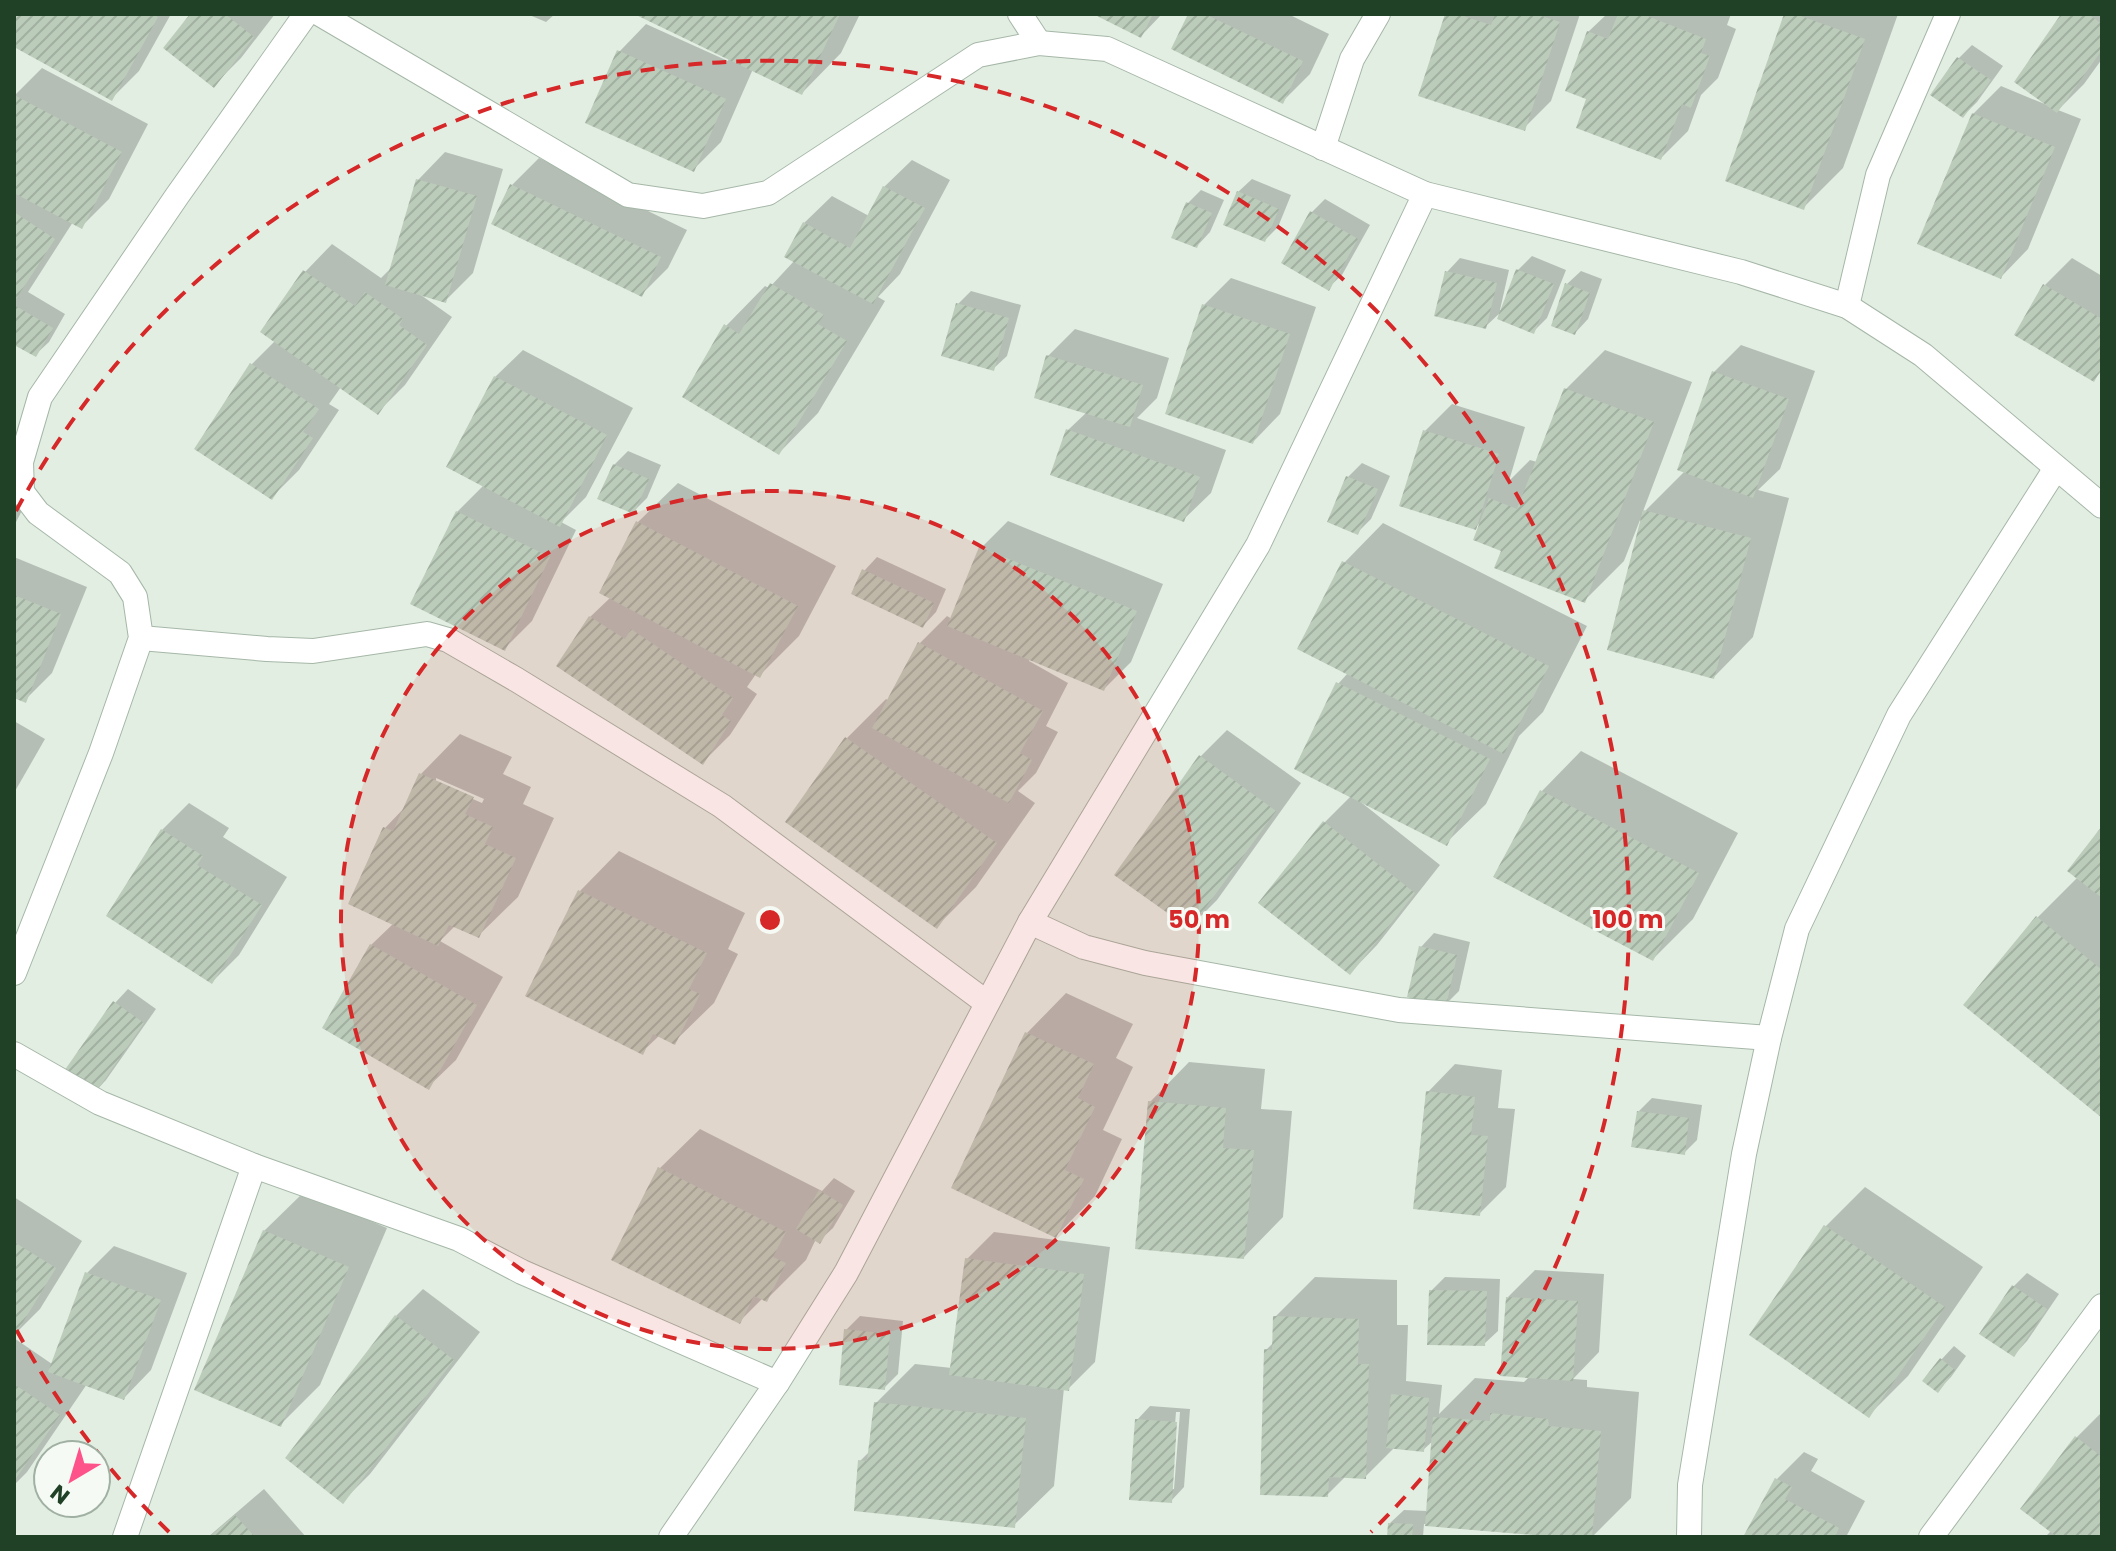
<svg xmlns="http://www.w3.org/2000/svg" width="2116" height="1551" viewBox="0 0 2116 1551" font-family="Poppins,sans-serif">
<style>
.shadow{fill:#0003;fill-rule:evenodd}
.building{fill:url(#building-hatch)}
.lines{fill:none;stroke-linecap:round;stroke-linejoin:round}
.street-casing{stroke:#a5b7a7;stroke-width:26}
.street{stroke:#fff;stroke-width:24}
.ring{fill:none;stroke:#d62828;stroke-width:4;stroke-dasharray:14 10}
.centre{fill:#d62828;stroke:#f5faf4;stroke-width:4}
.ring-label{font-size:24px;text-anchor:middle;font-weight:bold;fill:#d62828;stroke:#f5faf4;stroke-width:6;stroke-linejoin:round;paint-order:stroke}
</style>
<defs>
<pattern id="building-hatch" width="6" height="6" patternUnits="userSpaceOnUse" patternTransform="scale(2)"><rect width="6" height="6" fill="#bcccbb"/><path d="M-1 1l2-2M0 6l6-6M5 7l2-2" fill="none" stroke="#a1b0a1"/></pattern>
</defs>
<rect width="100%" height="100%" fill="#e3eee3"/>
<g class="shadow">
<path d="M14,14h157l-32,57 -27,27 -98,-54z"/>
<path d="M192,14h83l-34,44 -28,28z"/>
<path d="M527,14h28l-9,8z"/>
<path d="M639,14h221l-19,39 -39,40 -49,-24 -32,73 -28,28 -74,-118 27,-28 82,37 1,-3z"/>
<path d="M1098,14h64l-21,22z"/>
<path d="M1190,14h98l41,20 -19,40 -27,27z"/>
<path d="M1447,14h133l-29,87 -27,27z"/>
<path d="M1607,14h124l-4,11 9,4 -18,49 -17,17 -13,36 -27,27 -72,-60 -1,-66z"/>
<path d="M1786,14h112l-55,154 -39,39z"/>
<path d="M2064,14h38v45l-18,25 -26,26 23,9 -53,130 -27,28 -28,-163 28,-28 46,19z"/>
<path d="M1972,45l31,21 -26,36 -14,14 -30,-22 26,-36z"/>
<path d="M42,68l106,56 -39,75 -27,27 -9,-4 -45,70 37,22 -16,28 -14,13 -21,-13v-246z"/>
<path d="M445,152l58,17 -30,104 -27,27 -28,-7 34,24 -47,68 -28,28 -36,-26 -12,17 10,6 -40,60 -27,27 -21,-132 25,-25 29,-68 27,-28 49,34 12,-12 25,-86z"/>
<path d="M539,158l148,72 -19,38 -27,27 -129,-110z"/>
<path d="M912,160l38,20 -50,94 -22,23 7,4 -67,112 -39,40 -53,-127 39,-40 4,2 26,-28 9,-37 28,-27 37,20 15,-29z"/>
<path d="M1252,179l39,16 -13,32 -13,13 -27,-48z"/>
<path d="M1201,190l23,10 -14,32 -13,14 -9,-43z"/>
<path d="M1325,199l45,26 -28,50 -14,13 -16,-76z"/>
<path d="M1532,256l34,14 -19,48 -13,13 -16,-61z"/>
<path d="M1460,258l49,12 -9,40 2,1 -17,16 -38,-55z"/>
<path d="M2072,258l30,18v95l-8,8 -49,-94z"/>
<path d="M1581,271l21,8 -14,40 -13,14 -8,-49z"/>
<path d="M1231,278l85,29 -36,107 -27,28 -49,-137z"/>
<path d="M971,291l50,14 -14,51 -14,13 -35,-65z"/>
<path d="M1075,329l94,29 -12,40 -20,20 89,32 -15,43 -28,27 -115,-90 19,-18 -39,-56z"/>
<path d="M1741,345l74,26 -35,98 -22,21 31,8 -36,139 -39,40 -72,-156 -2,-1 -16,41 -40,40 -81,-52 -21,-28 -7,7 -51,-96 28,-28 73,23 -16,54 21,-21 7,2 29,-73 39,-39 87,32 -50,132 43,-43 29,-99z"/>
<path d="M523,350l110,58 -47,89 -25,25 15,8 -44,91 -27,27 -48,-136 27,-27 11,-108z"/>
<path d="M628,451l33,14 -14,33 -14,14 -19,-47z"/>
<path d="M1362,463l28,13 -19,43 -14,14 -9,-56z"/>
<path d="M678,483l158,83 -37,70 -39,39 -4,-1 -9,13 10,7 -27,41 -27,27 -113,-145 21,-20 27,-75z"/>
<path d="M14,487l16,8 -16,31z"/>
<path d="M1008,521l155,63 -32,78 -27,27 -74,-30 -1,2 39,22 -22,43 12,6 -22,41 -18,18 17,12 -59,84 -39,39 -90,-188 39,-39 3,2 31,-58 27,-27 5,3 29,-71z"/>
<path d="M1383,523l204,103 -44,86 -24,24 -33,68 -40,39 -83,-41 -1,1 78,62 -63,80 -27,28 -26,-150 27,-27 -13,-112 10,-11 -4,-110z"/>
<path d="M14,557l73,30 -35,86 -27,27 -11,-4z"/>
<path d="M877,557l69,32 -10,23 -13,14 -59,-55z"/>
<path d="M14,721l31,18 -31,54z"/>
<path d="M1227,730l74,53 -84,117 -27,27 10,-170z"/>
<path d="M460,734l52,23 -9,17 28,13 -8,17 31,14 -36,79 -40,39 -23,-10 -15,15 63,36 -47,83 -28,27 -57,-142 23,-22 -9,-95 21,-22 15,-32zM436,778l48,21 -2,4 -46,-20z"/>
<path d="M1581,751l157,82 -45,86 -40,40 -157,-83 46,-85z"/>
<path d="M189,803l40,25 -6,9 64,40 -48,78 -27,27 -50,-152z"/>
<path d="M2102,829v287l-136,-112 72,-87 40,-40z"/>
<path d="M619,851l126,62 -17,36 10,5 -24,49 -40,39 -14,-7 -18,17 -62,-161z"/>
<path d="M1434,933l36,9 -11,49 -13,13 -25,-57z"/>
<path d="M128,989l28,20 -50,71 -13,14 22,-91z"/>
<path d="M1066,993l67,31 -17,34 17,9 -30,63 19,9 -27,57 -39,40 -29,-203z"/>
<path d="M1189,1062l76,7 -4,40 31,2 -9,106 -39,40 -94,-155z"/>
<path d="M1455,1064l47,6 -4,38 17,1 -9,78 -27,27 -51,-122z"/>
<path d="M1652,1098l50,7 -5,35 -13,13 -46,-41z"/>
<path d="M700,1129l122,62 12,-13 21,13 -22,37 -14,13 -3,-2 -10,21 -40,40 -3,-2 -24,24 -79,-154z"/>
<path d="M1865,1187l118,80 -75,109 -39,39 -117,-81 74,-108z"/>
<path d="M304,1192l83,36 -67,157 -40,40 -16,-194z"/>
<path d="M14,1197l68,44 -42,68 -26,26z"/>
<path d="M994,1232l116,15 -15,115 -27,27 -4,-1 -10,98 -40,39 -154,-64 10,-10 6,-48 39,-39 37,4 15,-109z"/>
<path d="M114,1246l73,27 -36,97 -27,28 -37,-14 -60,88 -13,13v-147l38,26 35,-91z"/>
<path d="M1535,1270l69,4 -5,78 -26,27 14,1v7l52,5 -8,106 -39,39 -168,-13 -1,13h-34l1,-14 14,-13 24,1 6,-71 -11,10 -28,-3 -30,30 -19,-1 -19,19 -61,-145 8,-8 1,-25 40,-40 82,3v45h11l-2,56 36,4 -3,29 36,-36 49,4 6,-6 -22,-79z"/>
<path d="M2027,1273l32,21 -32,47 -13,14v-69z"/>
<path d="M1445,1277l55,2 -2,52 -14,13 -53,-53z"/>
<path d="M423,1289l57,43 -110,142 -27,27 53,-185z"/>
<path d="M860,1316l43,5 -5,53 -14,14 -38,-58z"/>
<path d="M1954,1346l12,10 -15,21 -13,13 3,-30z"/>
<path d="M1150,1406l40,3 -6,78 -13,14 -34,-81zM1176,1412h4l-6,77h-4z"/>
<path d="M2102,1412v125h-57l7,-7 24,-92z"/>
<path d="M1804,1452l14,7 -7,12 54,30 -19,36h-101l32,-58z"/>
<path d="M264,1489l42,48h-98z"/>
</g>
<g class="building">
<path d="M14,14h138l6,3 -46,84 -98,-54z"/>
<path d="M190,14h35l29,23 -40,51 -51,-40z"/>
<path d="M634,14h206l-38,81z"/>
<path d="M1093,14h60l-12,24z"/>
<path d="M1188,14h17l98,47 -20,43 -112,-55z"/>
<path d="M1445,14h12l34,11 4,-11h40l25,8 -35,109 -107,-35z"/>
<path d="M1618,14h24l64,25 -5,14 9,3 -19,52 -9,-4 -21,56 -85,-32 10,-29 -21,-8 22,-60 21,8z"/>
<path d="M1784,14h11l70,25 -61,171 -79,-29z"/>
<path d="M2061,14h27l14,10v26l-45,63 -43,-31z"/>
<path d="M617,50l109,49 -32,73 -109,-49z"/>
<path d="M1957,57l34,23 -28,38 -33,-23z"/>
<path d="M14,95l108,57 -40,77 -68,-36z"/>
<path d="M1972,113l83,34 -54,132 -84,-35z"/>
<path d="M416,179l61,17 -31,107 -61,-18z"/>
<path d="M510,184l151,73 -19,40 -151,-73z"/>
<path d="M883,186l42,22 -52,96 -89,-47 19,-35 47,26z"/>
<path d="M1237,191l42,18 -14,33 -42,-17z"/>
<path d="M1186,202l26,11 -15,35 -26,-10z"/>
<path d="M1310,211l48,28 -29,52 -48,-28z"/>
<path d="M14,212l41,27 -41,63z"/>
<path d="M1516,269l38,15 -20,50 -37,-15z"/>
<path d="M303,270l52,36 10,-14 38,27 -4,6 28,20 -49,70 -118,-83z"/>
<path d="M1445,271l52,12 -11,46 -52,-13z"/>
<path d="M770,283l54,32 -6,9 29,17 -68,114 -97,-58 42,-73 15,10z"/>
<path d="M1565,283l25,10 -15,42 -24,-9z"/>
<path d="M2043,284l59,35v49l-8,14 -80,-47z"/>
<path d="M956,303l53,15 -15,53 -53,-15z"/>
<path d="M1202,304l88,30 -37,110 -88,-30z"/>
<path d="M14,305l39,23 -17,29 -22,-12z"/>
<path d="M1046,355l97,30 -13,42 -96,-29z"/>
<path d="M250,363l69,46 -16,23 10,6 -41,62 -78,-51z"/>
<path d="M1712,371l77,28 -36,99 -76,-28z"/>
<path d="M494,376l113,59 -47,92 -114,-60z"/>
<path d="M1564,388l90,34 -69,181 -91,-35 7,-17 -28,-11 16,-42 28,11z"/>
<path d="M1066,429l134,48 -16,45 -134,-47z"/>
<path d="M1423,430l76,24 -23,76 -77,-24z"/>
<path d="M613,464l36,15 -15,35 -37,-15z"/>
<path d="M1346,476l32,13 -20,46 -31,-13z"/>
<path d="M1643,510l108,28 -37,141 -107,-29z"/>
<path d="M456,511l94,46 -45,94 -95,-47z"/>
<path d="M636,521l162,85 -38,72 -161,-85z"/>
<path d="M979,547l158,64 -33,80 -157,-65z"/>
<path d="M1342,561l207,105 -45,88 -207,-105z"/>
<path d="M862,569l72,34 -11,25 -72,-34z"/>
<path d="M14,595l47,19 -35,89 -12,-5z"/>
<path d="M589,616l36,23 6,-10 102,69 -11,17 9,6 -28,44 -147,-99z"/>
<path d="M918,642l125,69 -23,42 12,7 -23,43 -137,-75z"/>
<path d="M1336,682l154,77 -43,87 -153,-77z"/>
<path d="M845,737l152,106 -60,86 -152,-107z"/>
<path d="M1199,755l77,56 -86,118 -76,-54z"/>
<path d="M419,773l55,24 -9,17 28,13 -8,17 31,14 -37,80 -30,-13 -11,21 -90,-42 35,-77 10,4z"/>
<path d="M1540,790l159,83 -46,88 -160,-84z"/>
<path d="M1323,821l92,72 -65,82 -92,-72z"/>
<path d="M2102,826v72l-35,-27z"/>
<path d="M161,829l42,27 -6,9 65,40 -50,79 -106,-68z"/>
<path d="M578,890l129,63 -18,36 11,5 -25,51 -22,-11 -10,21 -118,-59z"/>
<path d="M2036,916l66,54v148l-139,-113z"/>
<path d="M370,944l107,61 -48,85 -107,-62z"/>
<path d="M1419,946l38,9 -11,52 -39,-10z"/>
<path d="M113,1001l31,22 -51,73 -31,-22z"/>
<path d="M1025,1032l69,32 -16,34 17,9 -30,63 19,9 -28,59 -105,-50z"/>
<path d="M1426,1091l49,6 -4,38 17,1 -8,80 -67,-7z"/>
<path d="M1148,1101l78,7 -3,40 31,2 -10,109 -109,-10z"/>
<path d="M1637,1111l52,7 -4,37 -54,-8z"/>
<path d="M658,1167l128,65 -13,25 13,6 -19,39 -13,-6 -14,28 -129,-64z"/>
<path d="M819,1190l24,15 -23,39 -24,-15z"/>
<path d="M1824,1225l121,82 -76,111 -120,-83z"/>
<path d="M263,1230l86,37 -68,160 -87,-37z"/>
<path d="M14,1242l42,26 -42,69z"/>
<path d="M965,1258l119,16 -15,117 -120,-16z"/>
<path d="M85,1272l76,28 -37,100 -76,-28z"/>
<path d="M2012,1285l35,24 -33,48 -35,-23z"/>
<path d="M1429,1290l58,1 -2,55 -58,-1z"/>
<path d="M1506,1297l72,4 -5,80 -73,-5z"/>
<path d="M395,1315l59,45 -111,144 -58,-46z"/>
<path d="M1273,1316l86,3 -1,45h11l-3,115 -37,-2 -1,20 -68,-2 4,-146 8,1z"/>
<path d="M844,1329l46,5 -5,56 -46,-5z"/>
<path d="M1940,1358l15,12 -17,23 -16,-12z"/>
<path d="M14,1384l46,31 -46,66z"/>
<path d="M1391,1394l38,4 -5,54 -38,-4z"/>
<path d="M874,1402l152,16 -11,110 -161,-17 4,-51 9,1z"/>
<path d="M1490,1413l58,6 1,7 52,5 -9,106h-35l-132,-11 8,-109 57,4z"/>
<path d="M1135,1419l42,3 -5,81 -43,-3z"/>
<path d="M2075,1436l27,21v80h-45l-37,-28z"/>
<path d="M1775,1478l17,9 -7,12 54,29 -4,9h-92z"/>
<path d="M235,1515l20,22h-46z"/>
<path d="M1388,1523l25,1 -1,13h-25z"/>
</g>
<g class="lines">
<defs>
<g id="street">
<path d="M320,14l308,181 75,11 65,-13 210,-138 61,-12 68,6 318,145 316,78 106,34 76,49 179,151"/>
<path d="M1020,14l19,29"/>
<path d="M1323,148l29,-89 26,-45"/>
<path d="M1847,306l31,-131 70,-161"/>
<path d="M141,638l126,11 46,2 114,-17 21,6 69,40 205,126 265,197"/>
<path d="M1030,922l54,25 61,16 254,47 370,28"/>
<path d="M14,973l87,-220 40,-115 -6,-41 -15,-24 -82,-60 -16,-21 -1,-30 19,-65 137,-201 129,-182"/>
<path d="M14,1054l86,49 154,63 205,73 63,33 255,111"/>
<path d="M125,1537l129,-371"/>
<path d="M671,1537l106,-154 69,-110 184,-351 228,-377 167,-351"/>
<path d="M1689,1537l1,-52 54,-331 25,-116 28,-109 102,-214 157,-247"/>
<path d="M1931,1537l171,-231"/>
</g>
</defs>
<use href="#street" class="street-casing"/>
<use href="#street" class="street"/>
</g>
<circle cx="770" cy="920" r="429" fill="#d62828" fill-opacity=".12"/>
<g class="ring">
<circle cx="770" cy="920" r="429"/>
<path d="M169 1532A858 858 0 0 1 16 1329M16 511A858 858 0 1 1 1371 1532"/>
</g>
<circle cx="770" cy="920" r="12" class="centre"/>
<g class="ring-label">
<text x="1199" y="928">50 m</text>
<text x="1628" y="928">100 m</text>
</g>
<rect width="2116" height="1551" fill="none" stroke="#214126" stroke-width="32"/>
<g transform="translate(72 1479) rotate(218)"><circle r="38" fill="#f5faf4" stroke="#a0b0a2" stroke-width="2"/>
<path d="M0-6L14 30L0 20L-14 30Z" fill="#fd538a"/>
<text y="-12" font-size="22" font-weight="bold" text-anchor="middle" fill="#214126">N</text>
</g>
</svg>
